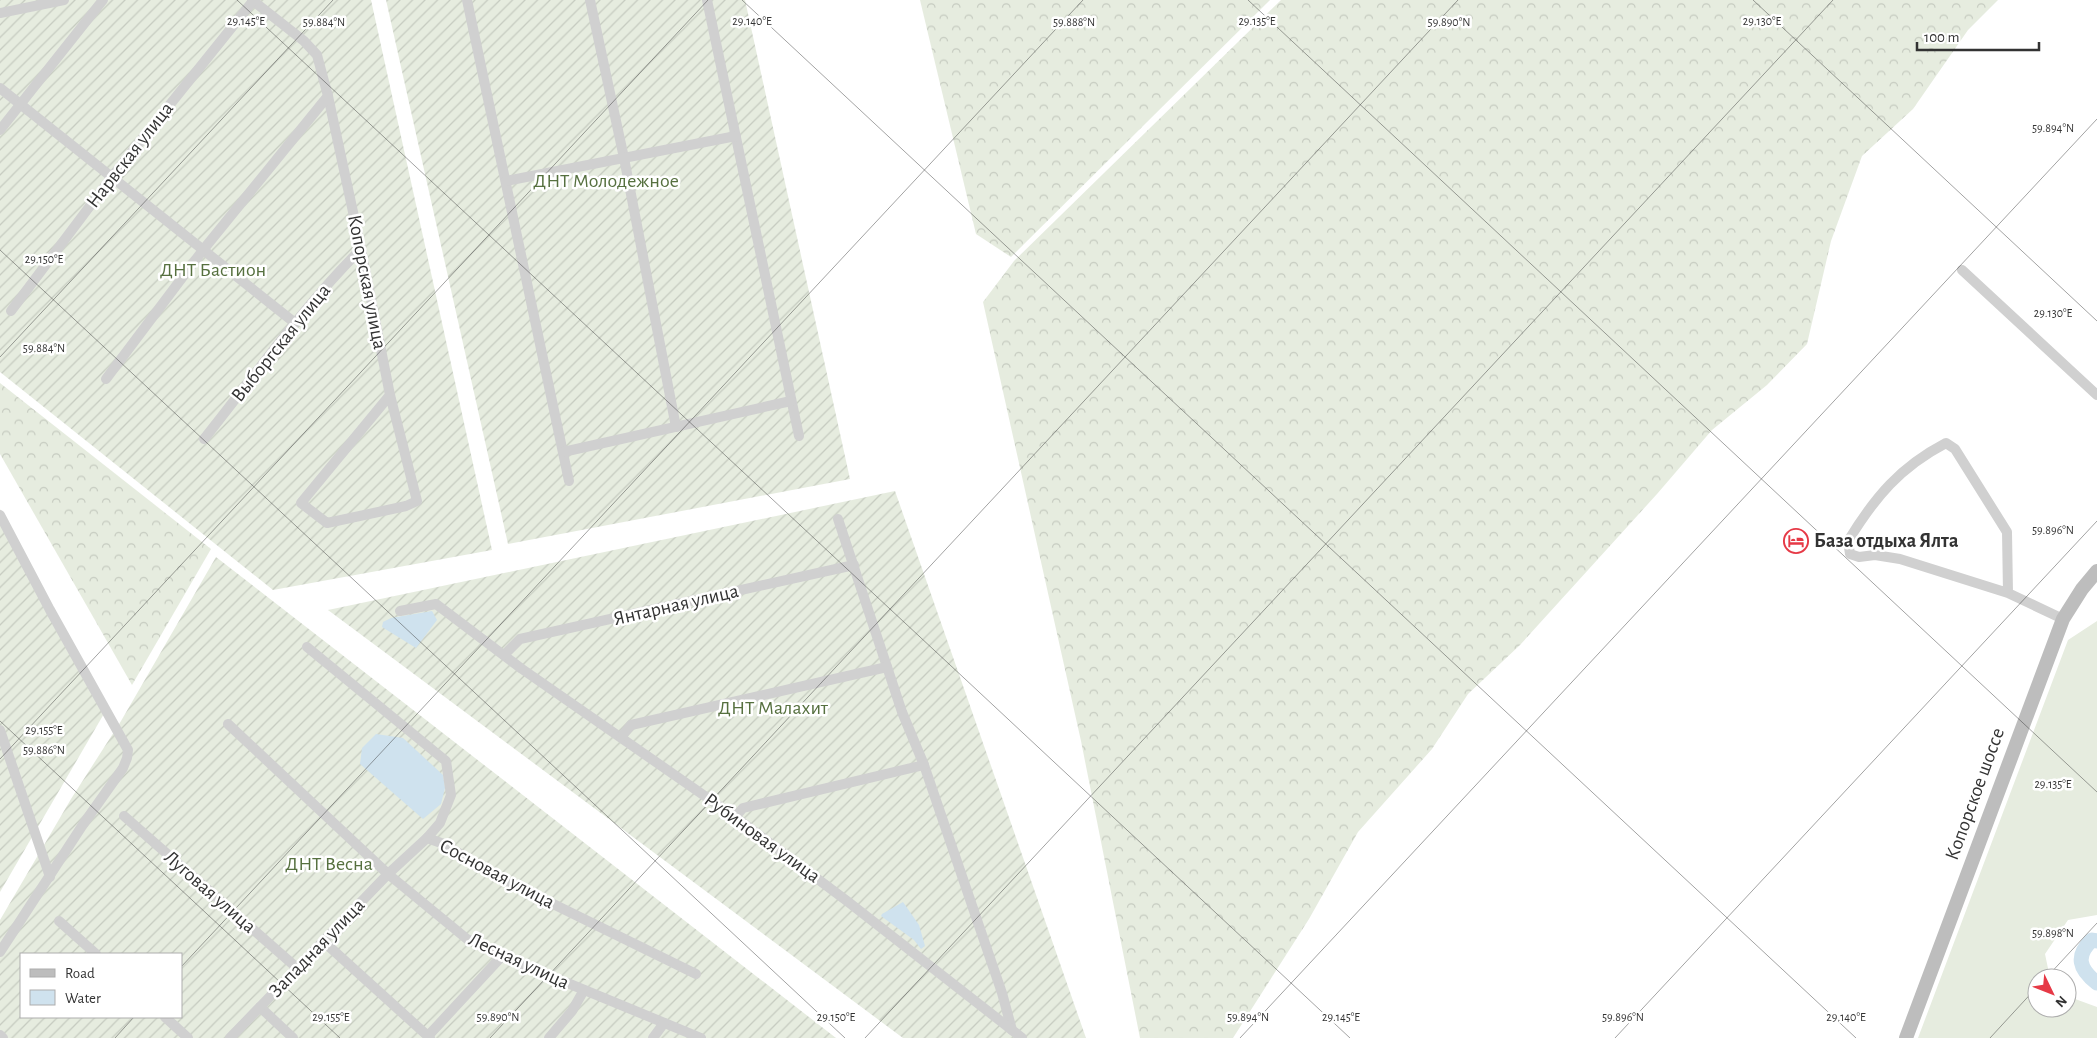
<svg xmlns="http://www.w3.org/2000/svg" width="2097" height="1038" viewBox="0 0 2097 1038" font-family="'Alegreya Sans',sans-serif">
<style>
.grass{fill:#e6ecdf}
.forest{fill:url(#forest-crowns)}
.garden{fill:url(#garden-furrows);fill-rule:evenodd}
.water{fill:#cfe2ee}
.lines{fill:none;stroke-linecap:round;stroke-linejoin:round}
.river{stroke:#cfe2ee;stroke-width:15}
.minor{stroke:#d0d0d0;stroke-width:10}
.secondary{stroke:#bdbdbd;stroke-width:14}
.ticks{fill:none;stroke:#333;stroke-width:1;stroke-opacity:0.45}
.labels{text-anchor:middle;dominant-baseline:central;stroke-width:5;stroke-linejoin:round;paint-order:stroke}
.street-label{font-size:20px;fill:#333;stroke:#fff}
.park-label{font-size:20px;fill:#56703f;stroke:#fff}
.poi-label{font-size:20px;font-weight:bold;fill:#333;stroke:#fff;text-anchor:start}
.ticks-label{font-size:12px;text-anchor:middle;fill:#333;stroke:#fff;stroke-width:5;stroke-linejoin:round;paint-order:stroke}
</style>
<defs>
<pattern id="forest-crowns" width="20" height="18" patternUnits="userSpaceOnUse" patternTransform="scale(1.25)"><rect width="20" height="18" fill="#e6ecdf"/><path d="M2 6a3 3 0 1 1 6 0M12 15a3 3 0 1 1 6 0" fill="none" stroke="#c6cbc0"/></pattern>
<pattern id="garden-furrows" width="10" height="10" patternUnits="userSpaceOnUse" patternTransform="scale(1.25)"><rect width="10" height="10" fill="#e6ecdf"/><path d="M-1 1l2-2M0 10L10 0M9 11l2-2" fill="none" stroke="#c6cbc0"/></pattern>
</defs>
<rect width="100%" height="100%" fill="#fff"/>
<path class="grass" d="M2097,621v294l-29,5 -23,34 5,24h-13v30h30v-12l30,11v31h-179l150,-398z"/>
<g class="forest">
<path d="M920,0h350l-259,257 -35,-23z"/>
<path d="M1281,0h717l-30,30 -55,79 -51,47 -31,85 -24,103 -40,41 -55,45 -55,64 -137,151 -52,49 -36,55 -74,83 -49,87 -76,119h-93l-59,-297 -98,-439 31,-41z"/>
<path d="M0,383l211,166 -79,136 -132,-231z"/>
</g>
<g class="garden">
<path d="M0,0h371l121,550 -219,40 -273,-218z"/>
<path d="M386,0h359l105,479 -342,65z"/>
<path d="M895,491l191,547h-183l-575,-428z"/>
<path d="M0,509l105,203 -105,180z"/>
<path d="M216,557l620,481h-836v-118l71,-121 50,-78zM21,954h160v63h-160z"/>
</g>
<g class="water">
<path d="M432,611l5,9 -21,28 -34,-21 1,-5 8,-4z"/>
<path d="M376,734l27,4 40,37 2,13 -4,16 -18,15 -63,-55 2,-16z"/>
<path d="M903,902l16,23 6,21 -4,3 -7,-9 -33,-24 1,-2z"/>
</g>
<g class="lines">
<path class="river" d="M2097,941l-5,-1c-17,16 -13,29 5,43"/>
<g class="minor">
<path d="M252,0l52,41 13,14 11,41 33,153 29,146 27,106 -11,5 -79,17 -26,-20 89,-108"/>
<path d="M467,0l102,481"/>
<path d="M590,0l34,158 52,269"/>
<path d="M707,0l92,436"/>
<path d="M0,13l64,-13"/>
<path d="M0,88l295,235"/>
<path d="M0,130l103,-130"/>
<path d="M506,181l230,-45"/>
<path d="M1962,270l135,125"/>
<path d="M11,311l100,-133 142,-177"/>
<path d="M106,379l97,-129 125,-154"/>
<path d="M204,439c51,-64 99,-132 157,-190"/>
<path d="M563,452l228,-51"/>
<path d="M0,515l50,95 78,140 -1,8 -4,10 -41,58 -82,126"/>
<path d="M838,519l64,193 22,53 78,228 10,37 10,8"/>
<path d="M2008,593l-1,-61 -52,-83 -9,-6c-46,24 -71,54 -98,98l2,13 9,3 16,-2 25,4 108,34 55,26"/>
<path d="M400,611l36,-7 86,65 213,148 112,84 165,129"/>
<path d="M307,647l139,114 5,34 -11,28 -13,15 17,6 54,33 198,97"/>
<path d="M504,655l16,-16 334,-74"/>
<path d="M228,724l160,150 79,65 35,17 199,82"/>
<path d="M0,730l50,147"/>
<path d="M621,737l10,-12 256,-58"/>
<path d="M124,816l173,152"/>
<path d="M735,817l8,-9 181,-43"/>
<path d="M59,921l37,33"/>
<path d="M323,941l107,97"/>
<path d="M260,1007l33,31"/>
<path d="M165,1017l23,21"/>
<path d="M0,1035l3,3"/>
<path d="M428,1036l74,-80"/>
<path d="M230,1038l158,-164 39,-36"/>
<path d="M549,1038l23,-27 12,-21"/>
<path d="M653,1038l11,-15"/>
</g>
<path class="secondary" d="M1906,1038l157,-419 19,-30 15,-18"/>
</g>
<path class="ticks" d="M237,0l1113,1038M742,0l1114,1038M1248,0l849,792M1753,0l344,321M0,250l845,788M0,357l333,-357M0,721l340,317M0,759l708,-759M181,967l902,-967M2046,978l51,-55M115,1038l19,-21M490,1038l968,-1038M865,1038l968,-1038M1240,1038l857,-919M1615,1038l482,-517M1990,1038l47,-51"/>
<defs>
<symbol id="hotel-ring" viewBox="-11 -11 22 22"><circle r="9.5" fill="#fff" stroke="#e63946" stroke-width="1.5"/><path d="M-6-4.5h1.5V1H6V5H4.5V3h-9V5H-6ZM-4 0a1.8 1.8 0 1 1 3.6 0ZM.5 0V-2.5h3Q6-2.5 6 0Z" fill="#e63946"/></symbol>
</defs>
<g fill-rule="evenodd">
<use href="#hotel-ring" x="1782" y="527" width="28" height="28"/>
</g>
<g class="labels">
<g class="street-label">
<text transform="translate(130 155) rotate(-52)">Нарвская улица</text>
<text transform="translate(367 282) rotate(79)">Копорская улица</text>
<text transform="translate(281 343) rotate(-51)">Выборгская улица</text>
<text transform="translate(676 605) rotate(-13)">Янтарная улица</text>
<text transform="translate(1975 794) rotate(-70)">Копорское шоссе</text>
<text transform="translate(762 838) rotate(36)">Рубиновая улица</text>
<text transform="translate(497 874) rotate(28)">Сосновая улица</text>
<text transform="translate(210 892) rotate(41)">Луговая улица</text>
<text transform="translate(317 948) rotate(-46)">Западная улица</text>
<text transform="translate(519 961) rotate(25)">Лесная улица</text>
</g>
<g class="park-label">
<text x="606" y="181">ДНТ Молодежное</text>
<text x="213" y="270">ДНТ Бастион</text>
<text x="773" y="708">ДНТ Малахит</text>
<text x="329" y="864">ДНТ Весна</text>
</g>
<g class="poi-label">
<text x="1814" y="541">База отдыха Ялта</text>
</g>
</g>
<g class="ticks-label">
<text x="246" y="25">29.145°E</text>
<text x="1257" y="25">29.135°E</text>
<text x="752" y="25">29.140°E</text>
<text x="1762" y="25">29.130°E</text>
<text x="324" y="26">59.884°N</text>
<text x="1074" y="26">59.888°N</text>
<text x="1449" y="26">59.890°N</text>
<text x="2053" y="132">59.894°N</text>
<text x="44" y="263">29.150°E</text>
<text x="2053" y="317">29.130°E</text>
<text x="44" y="352">59.884°N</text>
<text x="2053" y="534">59.896°N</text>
<text x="44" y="734">29.155°E</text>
<text x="44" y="754">59.886°N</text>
<text x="2053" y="788">29.135°E</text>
<text x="2053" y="937">59.898°N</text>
<text x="498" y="1021">59.890°N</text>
<text x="1248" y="1021">59.894°N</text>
<text x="1623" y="1021">59.896°N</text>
<text x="331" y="1021">29.155°E</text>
<text x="836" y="1021">29.150°E</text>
<text x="1341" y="1021">29.145°E</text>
<text x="1846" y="1021">29.140°E</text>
</g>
<rect x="20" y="953" width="162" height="65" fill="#ffffff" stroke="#adadad"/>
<rect x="30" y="969" width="25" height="8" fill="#bdbdbd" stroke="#adadad"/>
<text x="65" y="978" font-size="15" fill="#333333">Road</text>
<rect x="30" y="990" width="25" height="15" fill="#cfe2ee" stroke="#adadad"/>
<text x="65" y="1003" font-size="15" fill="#333333">Water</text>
<g transform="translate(2052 993) rotate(133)"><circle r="24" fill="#ffffff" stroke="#adadad"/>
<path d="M0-4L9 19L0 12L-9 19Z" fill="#e63946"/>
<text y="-8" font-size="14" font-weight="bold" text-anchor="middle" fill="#333333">N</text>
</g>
<path d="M1917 42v8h122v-8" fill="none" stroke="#333333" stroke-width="2.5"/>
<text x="1924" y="42" font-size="15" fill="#333333" stroke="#ffffff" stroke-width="4" paint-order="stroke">100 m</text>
</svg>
